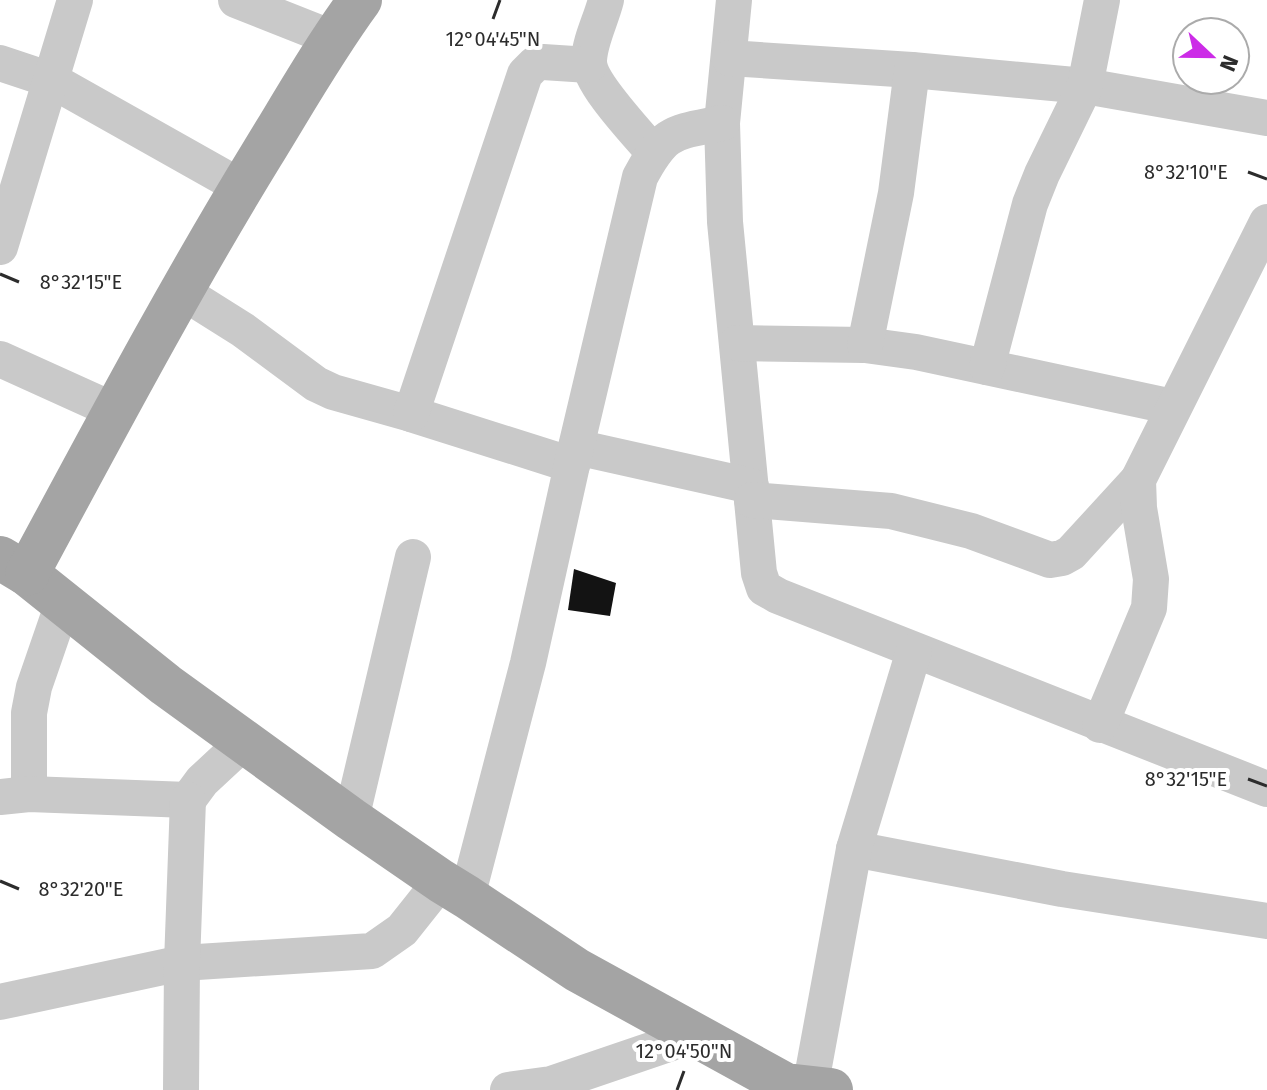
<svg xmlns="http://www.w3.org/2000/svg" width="1267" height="1090" viewBox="0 0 1267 1090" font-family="'Fira Sans',sans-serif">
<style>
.building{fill:#131313}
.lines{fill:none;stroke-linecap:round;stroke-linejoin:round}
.minor{stroke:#c9c9c9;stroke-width:36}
.major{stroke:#a4a4a4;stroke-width:44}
.ticks{fill:none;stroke:#2c2c2c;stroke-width:3}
.ticks-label{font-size:20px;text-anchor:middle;fill:#2c2c2c;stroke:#fff;stroke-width:8;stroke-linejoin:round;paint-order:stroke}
</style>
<rect width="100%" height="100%" fill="#fff"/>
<path class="building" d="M574,569l42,14 -6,33 -42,-6z"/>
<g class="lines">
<g class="minor">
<path d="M236,0l96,38"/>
<path d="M606,0c-5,20 -16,40 -17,60 -1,22 49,74 64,92"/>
<path d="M734,0l-12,123 3,99 34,351 5,15 14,8 489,193"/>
<path d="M729,58l183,12 173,16 182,32"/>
<path d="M0,63l51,17 190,107"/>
<path d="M0,247l75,-247"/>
<path d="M181,291l62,39 73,54 17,8 78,22 161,51"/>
<path d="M737,343l128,2 51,7 257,55"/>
<path d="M865,345l31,-152 16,-123"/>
<path d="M0,359l115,52"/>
<path d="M987,367l43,-163 12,-30 43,-88 17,-86"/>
<path d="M411,414l114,-340 10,-10 8,-2 46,3"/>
<path d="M576,447l175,39"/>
<path d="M752,500l139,11 80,20 79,29 12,-2 9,-5 67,-73"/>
<path d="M1100,725l49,-117 2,-29 -12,-71 -1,-28 129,-258"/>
<path d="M29,794v-81l5,-26 29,-84"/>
<path d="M0,797l29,-3 159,6 14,-19 42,-39"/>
<path d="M351,819l62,-262"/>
<path d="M854,849l208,40 205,32"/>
<path d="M467,897l61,-234 48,-216 64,-270c25,-47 33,-44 82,-54"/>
<path d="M0,1002l182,-39 190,-12 30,-21 39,-49"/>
<path d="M810,1088l44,-239 60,-198"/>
<path d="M181,1090l1,-127 6,-163"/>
<path d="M508,1090l43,-6 144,-49"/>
</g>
<g class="major">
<path d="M0,558l27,16 139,111 185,134 90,62 26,16 110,73 209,115 45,5"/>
<path d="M27,574c76,-141 151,-283 235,-420 32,-52 62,-105 98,-154"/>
</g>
</g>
<path class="ticks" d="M493,19l7,-19M1248,172l19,7M0,274l19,8M1248,779l19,7M0,881l19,8M677,1090l7,-19"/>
<g class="ticks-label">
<text x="493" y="46">12°04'45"N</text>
<text x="1186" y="179">8°32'10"E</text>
<text x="81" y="289">8°32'15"E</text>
<text x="1186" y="786">8°32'15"E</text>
<text x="81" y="896">8°32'20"E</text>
<text x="684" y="1058">12°04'50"N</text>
</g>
<g transform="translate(1211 56) rotate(112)"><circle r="38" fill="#ffffff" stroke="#ababab" stroke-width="2"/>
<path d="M0-6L14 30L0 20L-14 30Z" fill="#cc2be7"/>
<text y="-12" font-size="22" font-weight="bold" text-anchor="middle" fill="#2c2c2c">N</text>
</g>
</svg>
